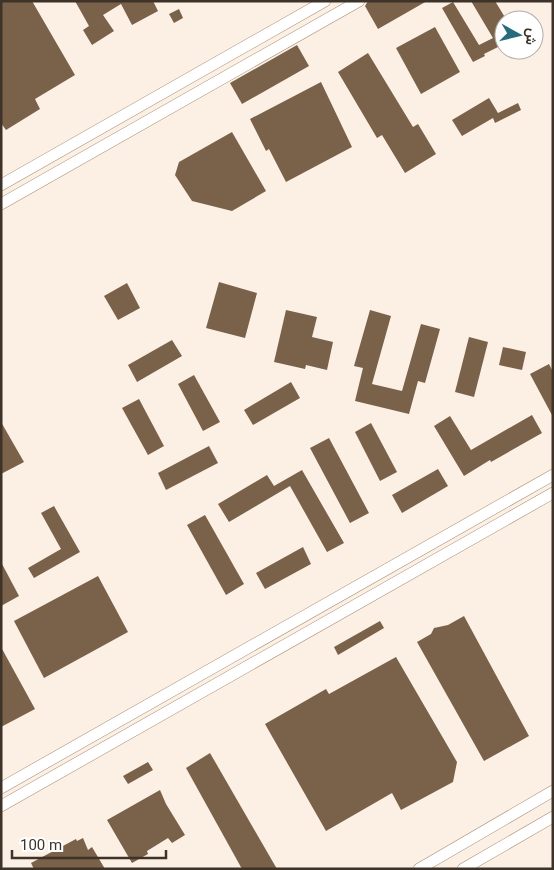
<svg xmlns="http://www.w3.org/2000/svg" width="554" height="870" viewBox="0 0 554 870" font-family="Roboto,Vazirmatn,sans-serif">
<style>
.building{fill:#7a6149}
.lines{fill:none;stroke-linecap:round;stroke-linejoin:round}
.minor-casing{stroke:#a88d74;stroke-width:12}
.minor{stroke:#fff;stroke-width:11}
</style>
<rect width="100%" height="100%" fill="#fcf0e5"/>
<g class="building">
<path d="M1,1h31l43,74 -40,24 5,10 -34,21 -5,-7z"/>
<path d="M75,1h78l5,10 -26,14 -11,-21 -18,11 11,16 -22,14 -9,-15 6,-4z"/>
<path d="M368,1h59l-49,28 -13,-23z"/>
<path d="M471,1h24l11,18 -9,6 7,14v5l-20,10 1,2 -12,6 -31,-54 11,-6 26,43 14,-7z"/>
<path d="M179,9l4,9 -9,5 -5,-9z"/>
<path d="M435,27l25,45 -39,22 -25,-46z"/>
<path d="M297,45l12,21 -67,38 -12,-21z"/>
<path d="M368,53l45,74 5,-3 18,30 -31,19 -23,-38 -5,3 -39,-66z"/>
<path d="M321,82l31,65 -66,35 -17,-33 -3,2 -16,-32z"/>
<path d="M489,98l9,15 20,-10 3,7 -26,13 -2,-5 -31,18 -10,-16z"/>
<path d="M232,132l34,59 -34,20 -40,-10 -17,-26 4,-13z"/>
<path d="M219,282l38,11 -12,45 -39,-10z"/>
<path d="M127,283l13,25 -22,12 -14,-24z"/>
<path d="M286,310l31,7 -5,20 21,5 -6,28 -21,-5 -1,4 -31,-7z"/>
<path d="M370,310l21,6 -19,68 30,7 19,-67 19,5 -15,54 -7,-2 -9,33 -54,-13 8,-33 -9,-2z"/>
<path d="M469,337l19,5 -14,55 -19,-5z"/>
<path d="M172,340l10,16 -45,26 -9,-17z"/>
<path d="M503,347l23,5 -4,18 -23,-5z"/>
<path d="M549,364l4,8v45l-23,-43z"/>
<path d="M194,375l26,47 -17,9 -25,-47z"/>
<path d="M291,382l9,16 -47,27 -9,-15z"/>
<path d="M139,399l25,47 -16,9 -26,-47z"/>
<path d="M532,415l10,18 -51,29 -1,-2 -26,16 -30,-50 16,-10 21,34z"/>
<path d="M1,422l23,40 -23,12z"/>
<path d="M371,423l26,49 -17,9 -25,-49z"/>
<path d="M329,438l40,75 -19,10 -40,-75z"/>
<path d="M209,446l9,17 -52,27 -8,-17z"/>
<path d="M438,469l10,17 -46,27 -10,-18z"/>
<path d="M302,470l42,73 -17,9 -37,-66 -61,36 -11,-18 49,-29 7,11z"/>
<path d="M54,506l26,46 -46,26 -6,-10 33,-19 -20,-36z"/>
<path d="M205,515l39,69 -18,11 -39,-70z"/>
<path d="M303,547l8,17 -46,25 -9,-16z"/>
<path d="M1,562l18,34 -18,10z"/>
<path d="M98,576l30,56 -84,46 -30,-57z"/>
<path d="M464,616l65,120 -45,25 -67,-119 14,-8 3,-6 14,-3z"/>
<path d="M380,621l4,7 -46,27 -4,-8z"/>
<path d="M1,647l34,62 -34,18z"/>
<path d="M396,657l61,105 -4,20 -52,28 -9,-17 -66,38 -61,-107 61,-35 3,5z"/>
<path d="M210,753l67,116h-35l-56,-101z"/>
<path d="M148,762l5,8 -25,14 -5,-8z"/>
<path d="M160,790l6,14 19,31 -13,8 -4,-5 -21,13 1,3 -16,9 -25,-43z"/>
<path d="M83,838l5,12 4,-3 13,22h-71l-3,-6 45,-24 1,2z"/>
</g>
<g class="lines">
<defs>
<g id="minor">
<path d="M1,185l324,-184"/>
<path d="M1,204l358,-203"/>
<path d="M1,788l552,-313"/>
<path d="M1,806l552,-313"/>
<path d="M419,869l134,-78"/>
<path d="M463,869l90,-52"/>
</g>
</defs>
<use href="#minor" class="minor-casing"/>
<use href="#minor" class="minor"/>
</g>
<rect width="554" height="870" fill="none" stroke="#3e3328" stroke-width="5"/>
<g transform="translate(519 35) rotate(98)"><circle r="24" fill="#ffffff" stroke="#b2ada9"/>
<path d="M0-4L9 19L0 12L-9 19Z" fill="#276c7b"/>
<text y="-8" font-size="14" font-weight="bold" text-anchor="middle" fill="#3e3328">ش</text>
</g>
<path d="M12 850v8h154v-8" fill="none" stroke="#3e3328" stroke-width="2.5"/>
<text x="20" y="850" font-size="15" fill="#3e3328" stroke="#ffffff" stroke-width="4" paint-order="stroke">100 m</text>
</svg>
